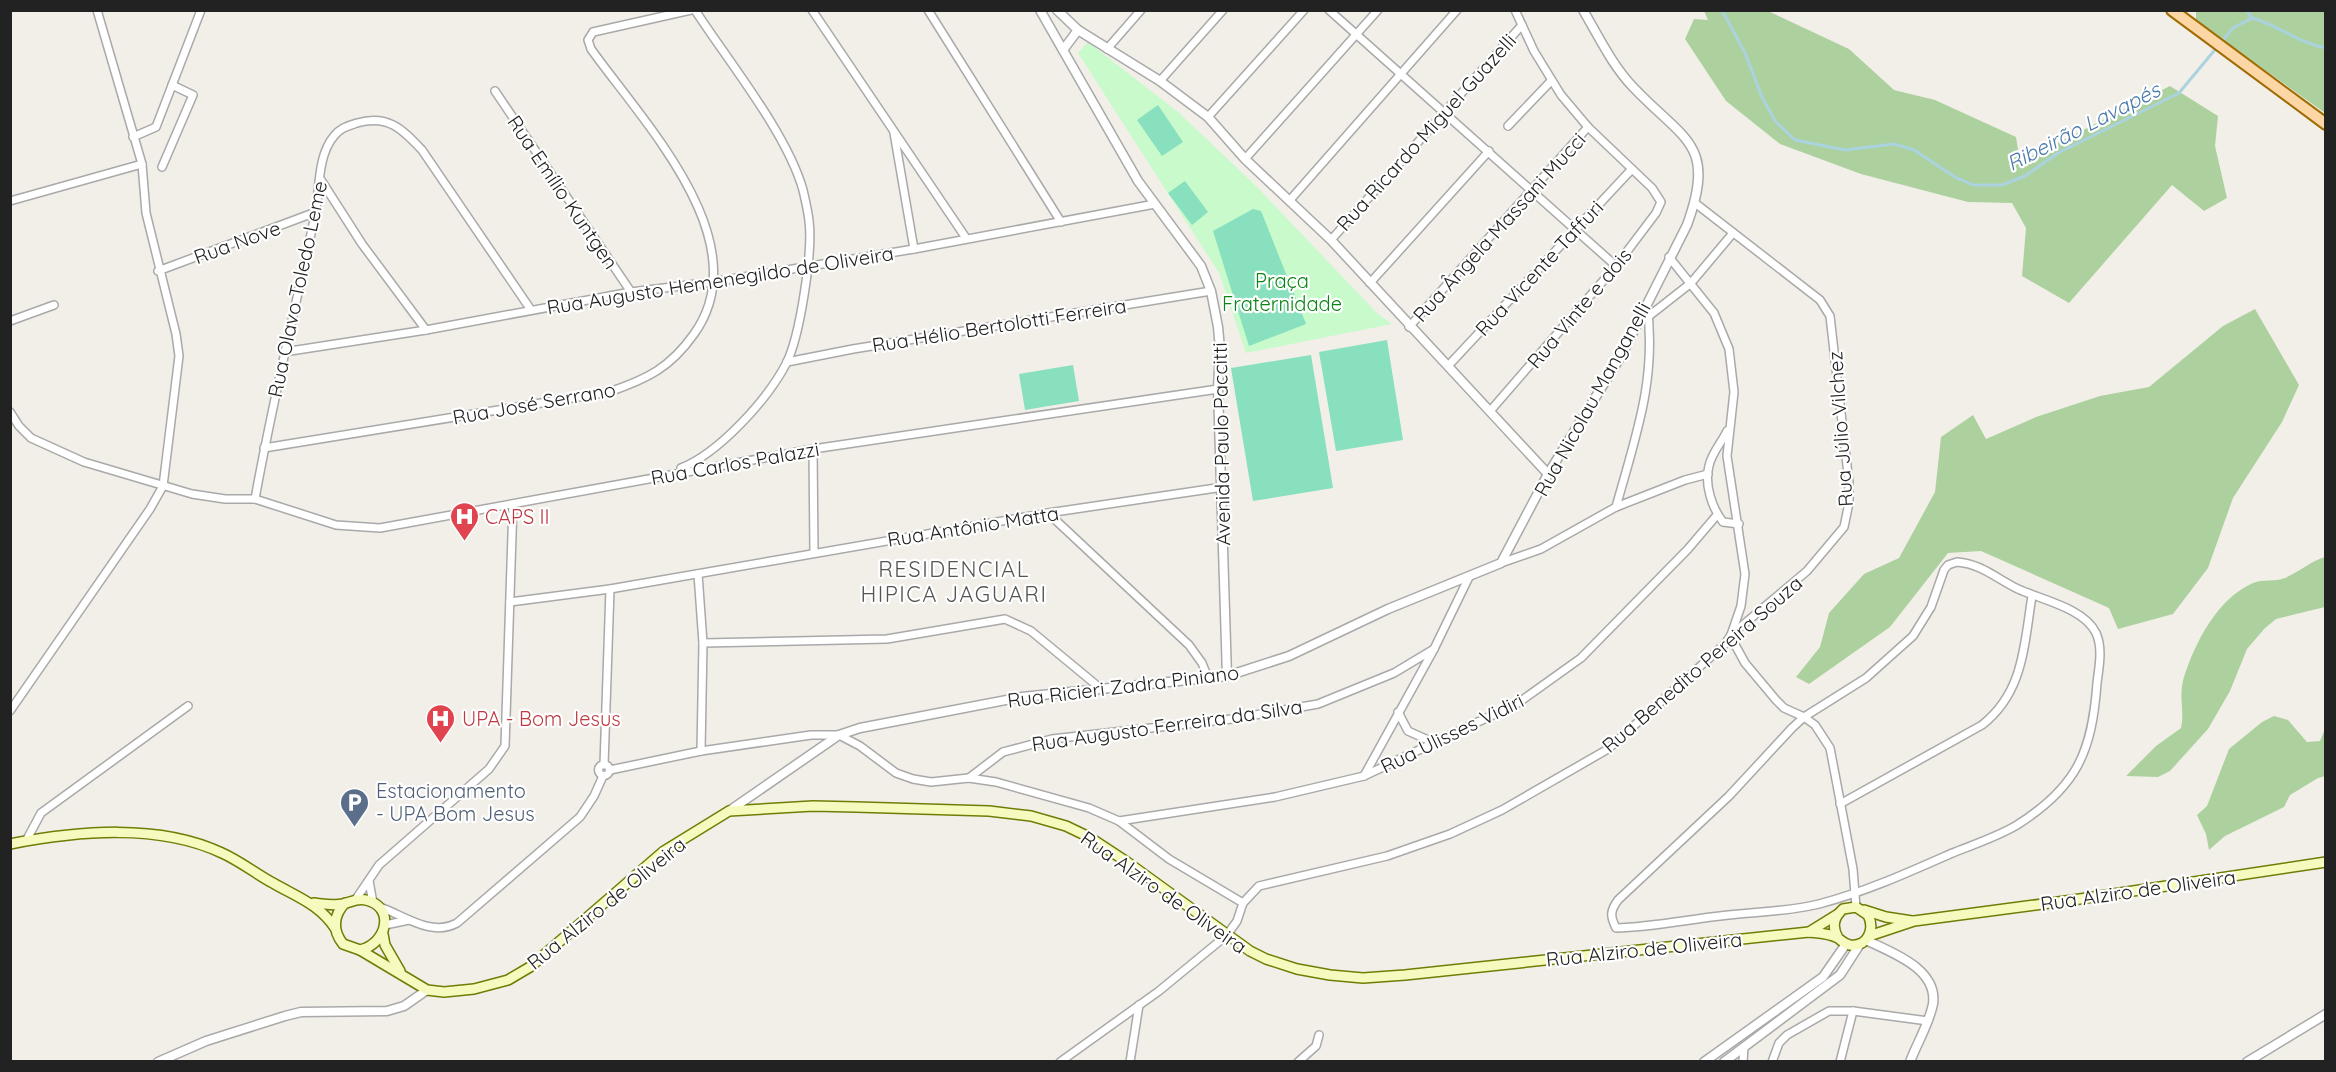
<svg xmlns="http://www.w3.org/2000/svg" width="2336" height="1072" viewBox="0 0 2336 1072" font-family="Quicksand,sans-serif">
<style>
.forest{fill:#add19e}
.park{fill:#c8facc}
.pitch{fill:#88e0be}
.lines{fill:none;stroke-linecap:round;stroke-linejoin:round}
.stream{stroke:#aad3df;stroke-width:3}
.minor-casing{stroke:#a9a9a9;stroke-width:10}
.tertiary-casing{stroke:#a9a9a9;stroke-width:11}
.secondary-casing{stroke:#707d05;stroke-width:12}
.primary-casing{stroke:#a06b00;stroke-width:14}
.minor{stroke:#fff;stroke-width:7}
.tertiary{stroke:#fff;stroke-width:8}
.secondary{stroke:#f7fabf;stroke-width:9}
.primary{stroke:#fcd6a4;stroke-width:10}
.labels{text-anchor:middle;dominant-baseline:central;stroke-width:4.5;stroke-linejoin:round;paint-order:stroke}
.street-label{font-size:20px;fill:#222;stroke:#fff}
.park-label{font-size:20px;fill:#0c8416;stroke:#fff}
.health-label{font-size:20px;fill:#be3a42;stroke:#fff;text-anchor:start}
.service-label{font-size:20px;fill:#4e5e75;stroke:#fff;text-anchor:start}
.water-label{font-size:21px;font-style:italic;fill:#4a7aab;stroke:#fff}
.quarter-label{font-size:22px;letter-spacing:1.5px;fill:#555;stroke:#fff}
</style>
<rect width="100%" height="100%" fill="#f2efe9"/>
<g class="forest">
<path d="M1704,11h64l81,38 45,41 41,10 81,37 4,25 150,-76 48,30 -3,30 12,52 -23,13 -32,-26 -103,118 -47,-27 4,-48 -14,-25 -44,-1 -107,-28 -81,-30 -54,-43 -41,-62 9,-20 14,1z"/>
<path d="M2196,11h129v102l-129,-92z"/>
<path d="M2255,309l44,76 -17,37 -49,76 -25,70 -35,46 -55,15 -9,-21 -128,-57 -33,2 -58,74 -81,57 -13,-7 24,-30 9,-34 35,-39 35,-16 36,-66 6,-55 32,-22 13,24 50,-22 64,-21 49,-9 74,-61z"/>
<path d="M2325,557v50l-49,12 -11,9 -18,21 -17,42 -22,38 -38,42 -12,6 -32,-1 30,-30 25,-18c4,-17 -3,-32 3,-51 11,-35 34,-79 69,-94 10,-4 22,-1 32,-5 14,-6 26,-17 40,-21z"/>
<path d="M2274,716l14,4 19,22 13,-1 5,-12v47l-7,2 -28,17 -6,12 -59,29 -16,14 -3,-16 -9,-19 10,-9 22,-57 33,-27z"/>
</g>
<path class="park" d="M1088,42l90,70 76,72 124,130 14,10 -146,29 -27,-80 -141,-220z"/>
<g class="pitch">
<path d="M1158,105l25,37 -21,14 -25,-36z"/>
<path d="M1185,181l23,31 -16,13 -24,-32z"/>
<path d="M1253,209l8,2 45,113 -57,22 -36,-115z"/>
<path d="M1387,340l16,100 -67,11 -17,-99z"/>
<path d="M1311,355l22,133 -80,13 -22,-133z"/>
<path d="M1073,365l6,36 -54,9 -6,-36z"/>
</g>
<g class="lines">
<g class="stream">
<path d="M1722,10l23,43 17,44 14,25 19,18 50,10 49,-6 20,6 41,27 18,8h29l23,-9 33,-23 121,-60 54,-65 19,-10c26,7 46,25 74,30"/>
<path d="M2246,10l6,8"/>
</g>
<defs>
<g id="minor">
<path d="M812,10l154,228"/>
<path d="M928,10l133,212"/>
<path d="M1329,10l287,256"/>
<path d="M1107,49l34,-39"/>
<path d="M1160,81l63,-71"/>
<path d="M495,91l136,201"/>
<path d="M1208,117l96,-107"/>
<path d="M1508,126l43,-45"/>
<path d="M894,133l20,116"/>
<path d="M133,137l23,-10 45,-117"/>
<path d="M1245,159l133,-149"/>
<path d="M162,167l31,-72 -21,-10"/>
<path d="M321,180l41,64 64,86"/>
<path d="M1290,200l167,-190"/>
<path d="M10,201l132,-37"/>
<path d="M1331,240l191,-215"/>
<path d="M1669,257l45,56 15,36 5,43 -7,64 18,118 -4,32 -10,29 2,6 12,22 31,37 8,8 20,9 11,8 15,23 23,121 3,38"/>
<path d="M158,271l158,-59"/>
<path d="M1370,283l119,-132"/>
<path d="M1649,316l42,-33 42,-50"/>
<path d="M10,321l44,-16"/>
<path d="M1409,327l179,-200"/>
<path d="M284,352l142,-22 205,-38 82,-10 201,-33 241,-45"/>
<path d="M787,362l66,-13 358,-58"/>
<path d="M1448,366l183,-196"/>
<path d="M1491,410l125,-144 40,-53 5,-11 -9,-14 -64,-61 -27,-32 -27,-44 -19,-41"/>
<path d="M10,412l9,14 12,12 53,24 108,32 33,5h30l81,26 44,3 433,-79 405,-60"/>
<path d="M1727,431c-5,11 -16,23 -18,35 -5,18 3,42 14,56l16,2"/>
<path d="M264,448l345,-56c38,-13 61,-24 85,-58 66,-92 -51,-212 -103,-285l-3,-9 5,-8 98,-22"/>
<path d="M813,449l1,104"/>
<path d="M681,468c38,-15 86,-68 105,-104 14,-27 27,-113 23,-143 -1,-10 -4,-22 -6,-31 -16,-57 -75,-129 -108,-180"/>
<path d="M255,499c17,-95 40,-189 60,-284 5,-25 2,-59 19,-79 6,-8 14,-10 23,-13 31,-9 45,6 65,27l109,160"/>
<path d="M1616,507c20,-72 41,-128 31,-203"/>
<path d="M1048,513l141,132 13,18 6,15"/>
<path d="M1957,562c25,2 40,17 61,27 24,11 66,19 78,44 7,15 3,34 1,50 -5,69 -20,104 -80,142 -20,12 -45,20 -67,29 -43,19 -85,38 -131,50 -32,8 -67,8 -99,12 -35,4 -69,11 -104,12 -6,-12 -6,-17 2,-28l111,-104 63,-68 12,-11 62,-39 47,-42 18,-29 13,-37 4,-5z"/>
<path d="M1501,563l40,-14 75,-42 69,-27 23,-6"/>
<path d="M698,574l5,69 -2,108"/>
<path d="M510,602l100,-13 438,-76 175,-26"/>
<path d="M703,643l184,-4 118,-20 26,12 69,57"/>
<path d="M10,711l140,-202 13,-23 16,-130 -3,-22 -30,-121 -4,-49 -45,-154"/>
<path d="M1398,712l10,19 20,9 10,1"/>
<circle cx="604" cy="770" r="5.5"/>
<path d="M604,765l6,-176"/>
<path d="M610,770l91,-19 110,-16h28l21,11 36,27 17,6 18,3 38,-4 27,4 93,26 30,13 50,38 74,44"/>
<path d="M1364,776l70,-127 35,-72"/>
<path d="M969,778l34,-26 49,-13 180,-20 86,-15 76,-31 40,-24"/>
<path d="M1840,804l142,-79c42,-33 42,-80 50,-129"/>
<path d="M1119,821l156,-24 89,-21 154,-73 63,-45 107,-109 29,-34"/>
<path d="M26,841l15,-28 147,-107"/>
<path d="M369,881l4,22"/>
<path d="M356,899l23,-34 110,-96 16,-23 8,-241"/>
<path d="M380,907c25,9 51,30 77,16l123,-106 14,-21 9,-20"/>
<path d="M385,925l24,-5"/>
<path d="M1060,1062l99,-71 68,-56 10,-14 6,-18 16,-17 128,-30 63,-22 52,-24 106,-61 117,-105 6,-9 76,-64 37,-44 5,-24v-20l-19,-167 -10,-16 -125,-97"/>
<path d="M1130,1062l9,-57"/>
<path d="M1298,1062l18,-16 3,-11"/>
<path d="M1743,1062l1,-15"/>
<path d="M1772,1062l7,-19 8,-8 42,-24h24l75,10"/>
<path d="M1840,1062l13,-51"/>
</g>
<g id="tertiary">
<path d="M1040,10l98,171 63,85 10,25 7,36 2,22 -2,40 9,287"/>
<path d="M1057,10l21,20 82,51 48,36 37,42 86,81 217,234"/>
<path d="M1063,50l15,-20"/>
<path d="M729,811l110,-76 21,-7 162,-31 205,-21 62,-20 99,-47 113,-46 47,-89 73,-118 66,-131c30,-82 -3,-84 -54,-138 -21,-22 -34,-50 -50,-77"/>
<path d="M1866,940c24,12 72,28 67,64 -4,20 -16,39 -23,58"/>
<path d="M158,1062l48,-21 79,-25 16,-4 86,-1 17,-5 23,-16"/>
<path d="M1704,1062l119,-85 23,-33"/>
<path d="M1724,1062l116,-87 20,-31"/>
<path d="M2247,1062l79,-48"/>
</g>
<g id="secondary">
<path d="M10,844c67,-13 149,-21 212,9 18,8 34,21 51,30 24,14 46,21 62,45"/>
<path d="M314,903c9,1 19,3 29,1 8,-2 14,-6 23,-4 30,7 21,44 -6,50l-17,-6c-11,-14 -10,-28 2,-41"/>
<path d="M1864,910l22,7 26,4"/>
<path d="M1809,932l29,-18"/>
<path d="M383,934l2,11 15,26"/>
<path d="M1869,936l45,-15 159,-21 253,-38"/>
<path d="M360,950l67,40 17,2 30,-3 34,-9 22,-13 134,-116 65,-40 84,-5 43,1 133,4 42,5 35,10 23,11 38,25 123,89 16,8 31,10 33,6 33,3 42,-3 404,-43c10,1 20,1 29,6 4,3 6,6 12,7 18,2 25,-16 18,-30l-12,-8 -13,2c-10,9 -11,18 -5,29"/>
</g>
<path id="primary" d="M2172,10l154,114"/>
</defs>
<use href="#minor" class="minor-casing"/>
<use href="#tertiary" class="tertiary-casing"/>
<use href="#secondary" class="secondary-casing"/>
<use href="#primary" class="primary-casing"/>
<use href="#minor" class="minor"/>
<use href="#tertiary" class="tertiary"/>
<use href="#secondary" class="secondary"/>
<use href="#primary" class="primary"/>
</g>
<defs>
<symbol id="hospital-pin" viewBox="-11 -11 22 30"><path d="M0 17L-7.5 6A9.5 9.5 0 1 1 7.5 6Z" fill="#e0444e" stroke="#fff"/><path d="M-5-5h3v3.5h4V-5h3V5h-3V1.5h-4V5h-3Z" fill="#fff"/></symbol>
<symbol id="parking-pin" viewBox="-11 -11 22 30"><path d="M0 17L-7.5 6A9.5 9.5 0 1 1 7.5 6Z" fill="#5c6f8a" stroke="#fff"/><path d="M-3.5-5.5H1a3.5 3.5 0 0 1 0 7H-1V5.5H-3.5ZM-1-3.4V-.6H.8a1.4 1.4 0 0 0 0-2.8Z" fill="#fff"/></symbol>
</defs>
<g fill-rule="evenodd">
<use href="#hospital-pin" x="448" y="500" width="33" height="45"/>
<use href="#hospital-pin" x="424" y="702" width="33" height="45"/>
<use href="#parking-pin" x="338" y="786" width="33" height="45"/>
</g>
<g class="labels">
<g class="street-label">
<text transform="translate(1426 132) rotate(-48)">Rua Ricardo Miguel Guazelli</text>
<text transform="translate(563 192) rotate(56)">Rua Emílio Kuntgen</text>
<text transform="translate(1499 227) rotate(-48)">Rua Ângela Massani Mucci</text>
<text transform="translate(237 242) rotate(-20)">Rua Nove</text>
<text transform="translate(1539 268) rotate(-47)">Rua Vicente Taffuri</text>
<text transform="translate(720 280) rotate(-9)">Rua Augusto Hemenegildo de Oliveira</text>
<text transform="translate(297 289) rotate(-78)">Rua Olavo Toledo Leme</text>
<text transform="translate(1579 308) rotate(-50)">Rua Vinte e dois</text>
<text transform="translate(999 325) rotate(-9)">Rua Hélio Bertolotti Ferreira</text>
<text transform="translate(1592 399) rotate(-61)">Rua Nicolau Manganelli</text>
<text transform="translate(534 403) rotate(-10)">Rua José Serrano</text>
<text transform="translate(1840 429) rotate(-94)">Rua Júlio Vilchez</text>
<text transform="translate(1221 444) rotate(-91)">Avenida Paulo Paccitti</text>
<text transform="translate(735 463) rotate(-10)">Rua Carlos Palazzi</text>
<text transform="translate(973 526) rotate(-9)">Rua Antônio Matta</text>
<text transform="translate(1702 664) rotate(-41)">Rua Benedito Pereira Souza</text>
<text transform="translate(1123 686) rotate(-7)">Rua Ricieri Zadra Piniano</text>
<text transform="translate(1167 725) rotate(-8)">Rua Augusto Ferreira da Silva</text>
<text transform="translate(1452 733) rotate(-26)">Rua Ulisses Vidiri</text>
<text transform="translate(2138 890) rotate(-8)">Rua Alziro de Oliveira</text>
<text transform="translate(1164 892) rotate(35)">Rua Alziro de Oliveira</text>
<text transform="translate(606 903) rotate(-39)">Rua Alziro de Oliveira</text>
<text transform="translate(1644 949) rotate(-6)">Rua Alziro de Oliveira</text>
</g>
<g class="park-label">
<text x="1282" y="280">Praça<tspan x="1282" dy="23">Fraternidade</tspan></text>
</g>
<g class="health-label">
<text x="485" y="516">CAPS II</text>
<text x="462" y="718">UPA - Bom Jesus</text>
</g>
<g class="service-label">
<text x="376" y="790">Estacionamento<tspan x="376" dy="23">- UPA Bom Jesus</tspan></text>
</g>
<g class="water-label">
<text transform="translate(2083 126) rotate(-27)">Ribeirão Lavapés</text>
</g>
<g class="quarter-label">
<text x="954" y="569">RESIDENCIAL<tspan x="954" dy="25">HIPICA JAGUARI</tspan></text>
</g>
</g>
<rect width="2336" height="1072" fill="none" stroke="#222222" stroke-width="24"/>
</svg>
